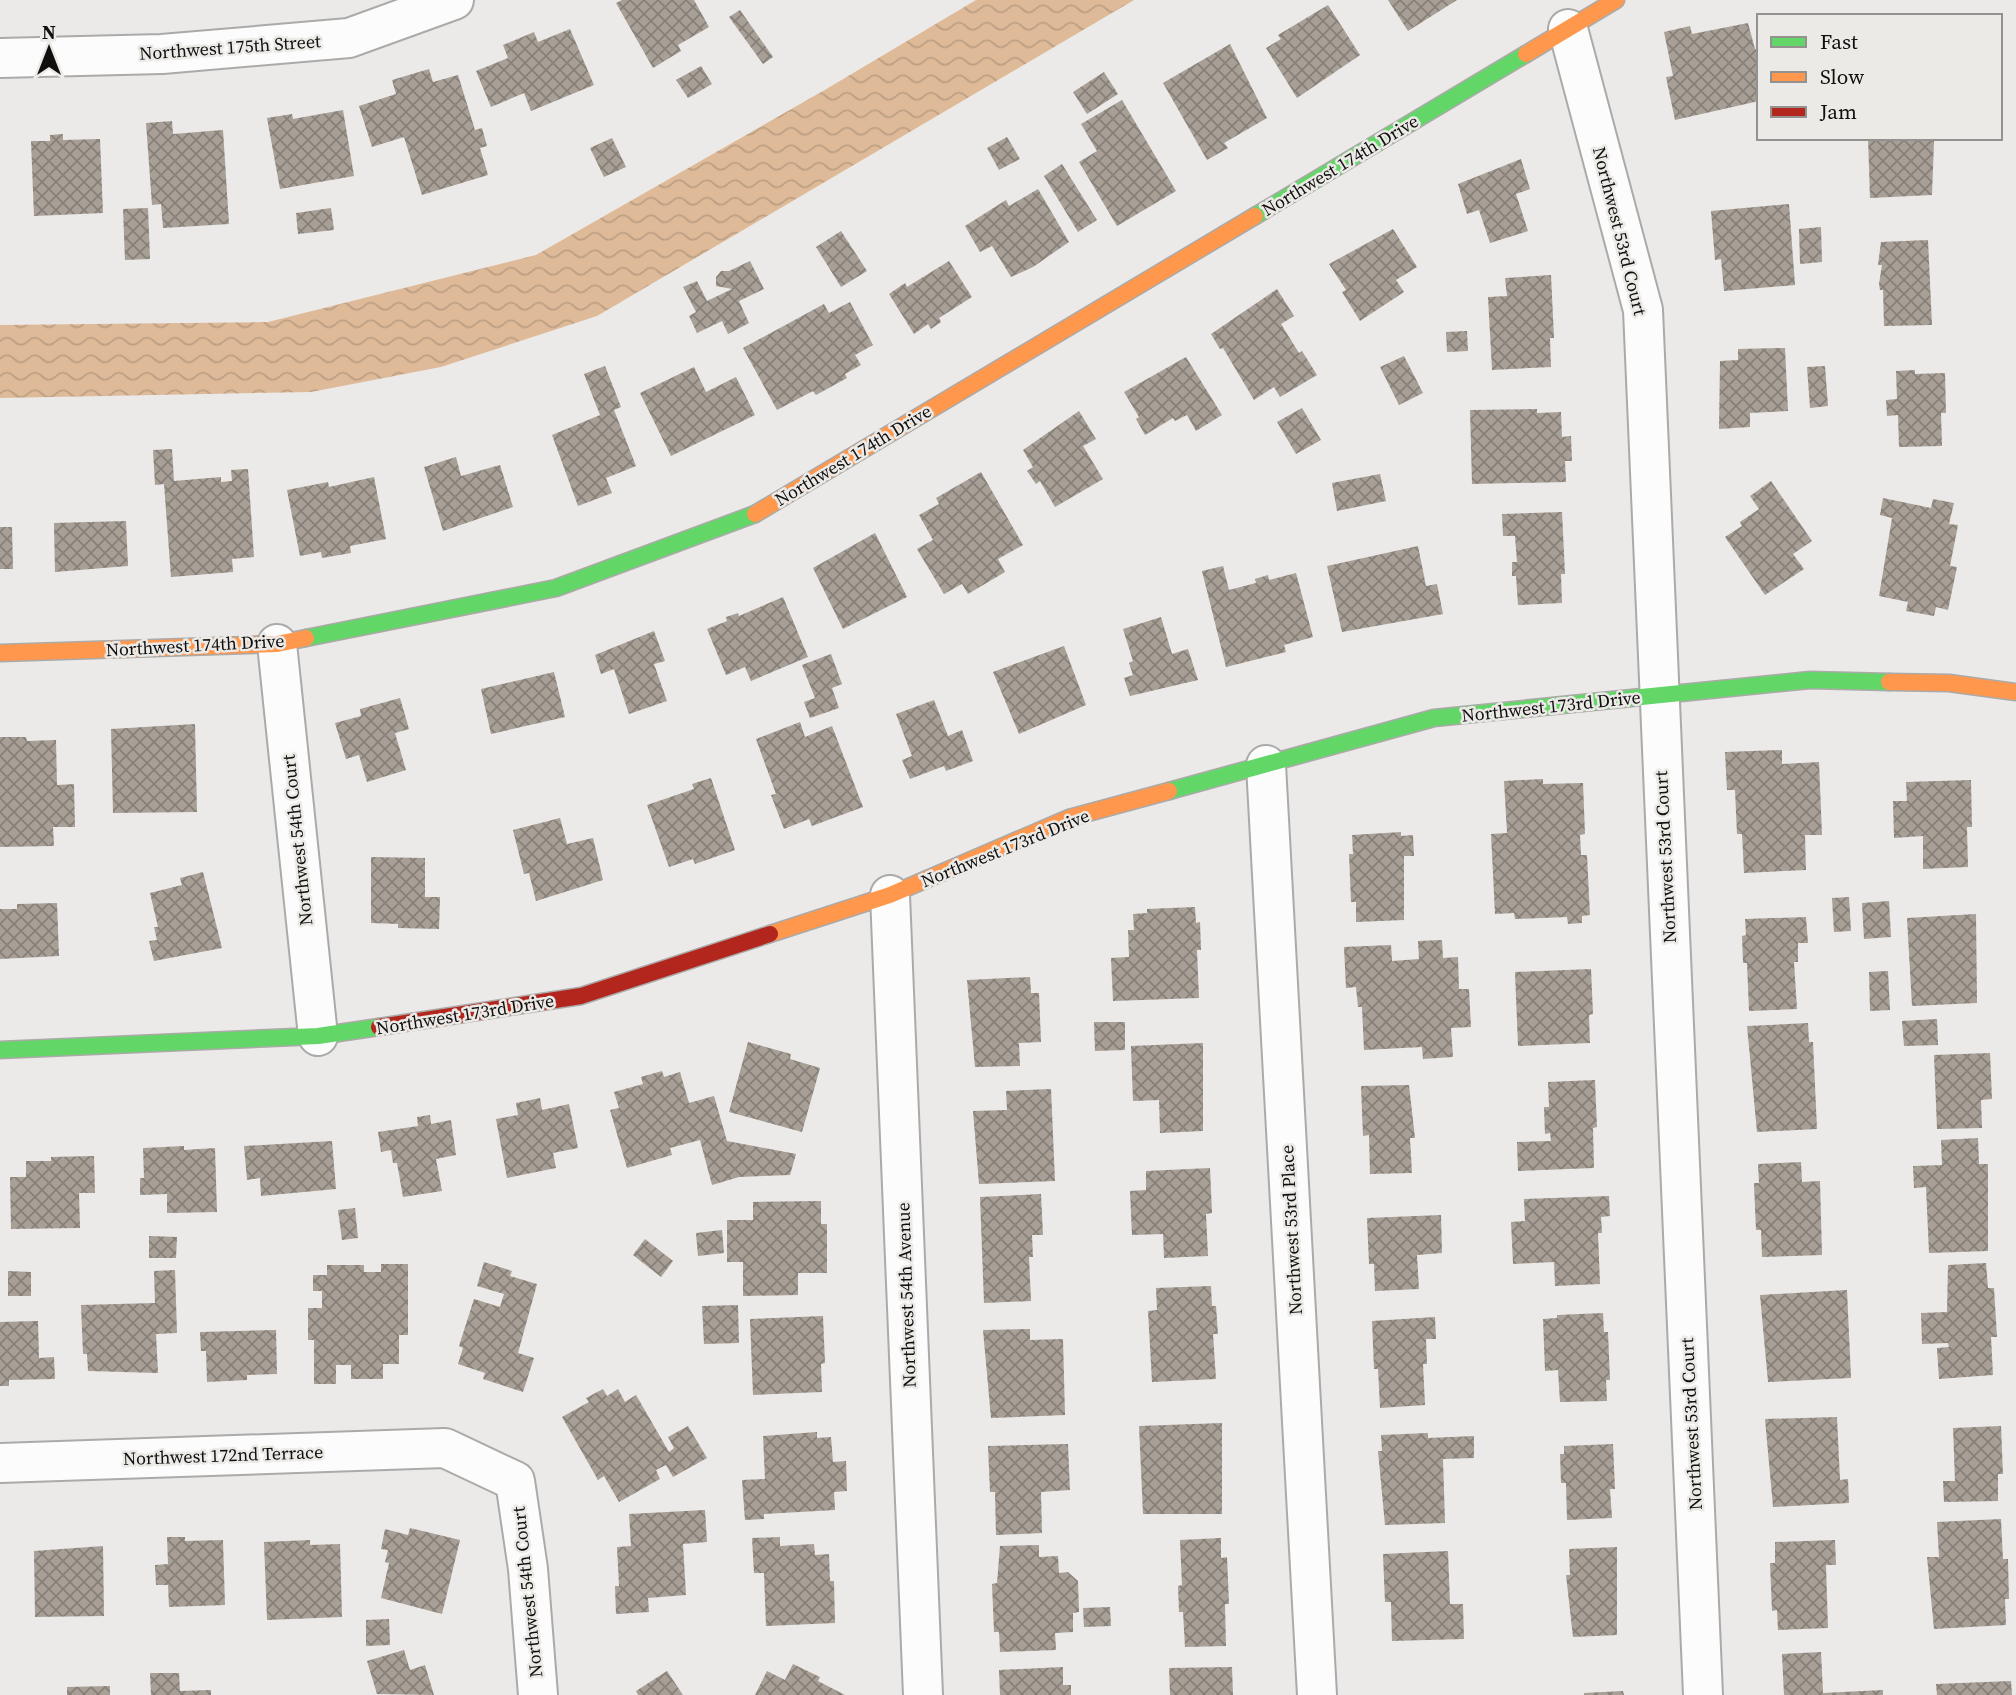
<svg xmlns="http://www.w3.org/2000/svg" width="2016" height="1695" viewBox="0 0 2016 1695" font-family="'Source Serif 4',serif">
<style>
.water{fill:url(#water-waves)}
.building{fill:url(#building-cross-hatch)}
.lines{fill:none;stroke-linecap:round;stroke-linejoin:round}
.street-casing{stroke:#abaaa8;stroke-width:42}
.fast-casing{stroke:#abaaa8;stroke-width:19}
.slow-casing{stroke:#abaaa8;stroke-width:19}
.jam-casing{stroke:#abaaa8;stroke-width:19}
.street{stroke:#fcfcfc;stroke-width:38}
.fast{stroke:#63d668;stroke-width:16}
.slow{stroke:#ff974d;stroke-width:16}
.jam{stroke:#b3261e;stroke-width:16}
.labels{text-anchor:middle;dominant-baseline:central;stroke-width:5;stroke-linejoin:round;paint-order:stroke}
.street-label{font-size:18px;fill:#100f0e;stroke:#eceae7}
</style>
<defs>
<pattern id="water-waves" width="16" height="10" patternUnits="userSpaceOnUse" patternTransform="scale(1.75)"><rect width="16" height="10" fill="#deba99"/><path d="M0 5q4-4 8 0t8 0" fill="none" stroke="#bd9f83"/></pattern>
<pattern id="building-cross-hatch" width="8" height="8" patternUnits="userSpaceOnUse" patternTransform="scale(1.75)"><rect width="8" height="8" fill="#a89f96"/><path d="M0 0l8 8M0 8l8-8" fill="none" stroke="#878079"/></pattern>
</defs>
<rect width="100%" height="100%" fill="#ebeae8"/>
<path class="water" d="M976,0h158l-537,316 -156,51 -130,25 -311,6v-73l268,-3 268,-67 287,-164z"/>
<g class="building">
<path d="M622,0h72l15,27 -31,18 3,6 -28,17 -37,-65z"/>
<path d="M1388,0h69l-49,31z"/>
<path d="M1328,5l32,50 -63,43 -31,-50 15,-9 -3,-4z"/>
<path d="M740,10l33,47 -10,7 -34,-47z"/>
<path d="M1748,23l7,26 4,2v50l-84,19 -9,-43 7,-1 -9,-44 26,-6 2,8z"/>
<path d="M570,29l24,56 -63,26 -7,-18 -33,14 -15,-36 32,-13 -5,-13 31,-13 4,10z"/>
<path d="M1230,44l37,74 -43,25 4,5 -21,12 -44,-77z"/>
<path d="M701,66l11,18 -24,14 -12,-18z"/>
<path d="M429,69l4,13 25,-7 17,55 7,-2 5,18 -7,2 8,27 -66,20 -18,-58 -32,10 -13,-41 37,-12 -4,-14z"/>
<path d="M1104,72l14,22 -31,20 -14,-22z"/>
<path d="M1122,100l54,91 -59,35 -38,-64 18,-11 -16,-27z"/>
<path d="M343,110l11,66 -74,13 -13,-71 25,-4 1,5z"/>
<path d="M172,121l1,13 50,-4 6,94 -66,4 -2,-24 -9,1 -6,-82z"/>
<path d="M63,134v6l37,-1 3,74 -69,3 -3,-75h19v-6z"/>
<path d="M1007,137l13,22 -21,11 -12,-22z"/>
<path d="M612,138l14,29 -22,10 -14,-29z"/>
<path d="M1868,138h61l5,3 -2,54 -62,3z"/>
<path d="M1521,159l9,30 -14,5 12,37 -38,12 -11,-33 -12,4 -9,-30z"/>
<path d="M1062,164l35,56 -19,12 -34,-56z"/>
<path d="M1038,189l31,53 -36,25 -22,10 -19,-31 -12,6 -15,-26 41,-26 3,6z"/>
<path d="M1789,204l6,81 -71,6 -3,-32 -6,1 -4,-49z"/>
<path d="M148,208l2,51 -25,1 -2,-51z"/>
<path d="M331,208l3,22 -36,4 -2,-21z"/>
<path d="M1821,227l1,35 -22,2 -1,-35z"/>
<path d="M1393,229l24,38 -21,13 8,12 -44,29 -18,-29 4,-2 -17,-26z"/>
<path d="M841,231l26,40 -26,16 -25,-40z"/>
<path d="M1928,240l4,85 -48,1 -1,-36h-3l-1,-6 3,-19h-4l3,-23z"/>
<path d="M750,261l14,28 -25,12 10,22 -21,11 -6,-13 -25,12 -8,-17 7,-4 -13,-25 14,-6 10,20 25,-12 -16,-3v-9l5,-6h8z"/>
<path d="M949,261l23,36 -33,21 2,4 -10,7 -3,-5 -14,10 -25,-40 16,-11 2,4z"/>
<path d="M1551,275l3,63h-4l1,29 -59,3 -4,-73 19,-1 -2,-18z"/>
<path d="M1277,289l17,27 -13,8 18,29 3,-2 15,24 -37,22 -6,-10 -20,13 -31,-52 -3,1 -9,-15z"/>
<path d="M850,302l23,43 -18,10 6,10 -16,9 2,4 -31,17 -3,-4 -36,19 -34,-62 81,-44 5,9z"/>
<path d="M1467,331l1,20 -21,1 -1,-20z"/>
<path d="M1785,348l3,63 -38,2v14l-31,2 1,-68 18,-1v-11z"/>
<path d="M1404,356l19,37 -24,12 -19,-38z"/>
<path d="M1186,357l36,58 -26,16 -9,-16 -12,6 -2,-3 -28,17 -9,-16 3,-2 -15,-25z"/>
<path d="M605,366l16,41 -7,3 22,56 -30,12 6,15 -34,13 -26,-71 48,-20 -16,-41z"/>
<path d="M1825,366l3,40 -18,2 -3,-41z"/>
<path d="M694,367l12,25 30,-15 19,38 -84,41 -31,-63z"/>
<path d="M1915,370v4l30,-1 1,40h-5l1,33 -43,1 -1,-32 -11,1 -1,-16 11,-1 -1,-28z"/>
<path d="M1302,408l19,32 -25,14 -19,-32z"/>
<path d="M1537,409v4l24,-1 1,25 9,-1 1,25h-7l1,21 -94,2 -2,-74z"/>
<path d="M1079,411l17,28 -13,7 20,33 -48,28 -15,-26 -4,3 -9,-13 6,-4 -10,-17z"/>
<path d="M172,449l2,32 47,-4v5l11,-1 -1,-11 17,-1 6,88 -22,2 1,13 -62,5 -7,-93 -9,1 -2,-35z"/>
<path d="M456,457l5,19 39,-11 13,42 -70,24 -19,-64z"/>
<path d="M981,472l42,73 -25,14 7,13 -37,22 -6,-10 -18,10 -27,-45 16,-9 -14,-25 20,-11 -3,-6z"/>
<path d="M1380,474l6,27 -49,10 -5,-28z"/>
<path d="M374,477l12,62 -36,7 1,7 -29,5 -1,-6 -21,4 -13,-66 41,-8 1,5z"/>
<path d="M1771,481l41,60 -19,13 11,15 -39,26 -40,-58 17,-11 -2,-4 19,-13 -9,-13z"/>
<path d="M1883,498l48,10 2,-9 21,4 -5,21 9,1 -8,41 7,1 -9,43 -12,-3 -2,9 -28,-5 2,-9 -29,-6 13,-78 -12,-3z"/>
<path d="M1562,512l3,62h-4l1,29 -44,2 -2,-29h-4v-14h5l-2,-26h-12l-1,-22z"/>
<path d="M126,521l2,45 -73,6 -1,-49z"/>
<path d="M0,527h12l1,42h-13z"/>
<path d="M875,533l32,64 -64,32 -30,-61z"/>
<path d="M1418,546l8,40 11,-2 6,30 -101,18 -15,-66z"/>
<path d="M1223,566l6,24 27,-7 -1,-4 13,-4 1,5 27,-7 17,64 -29,8 2,7 -60,15 -24,-96z"/>
<path d="M783,597l25,60 -57,24 -6,-14 -19,8 -19,-46 20,-8 -1,-4 12,-4 1,3z"/>
<path d="M1161,617l11,37 16,-5 10,31 -68,16 -6,-18 9,-3 -4,-12 4,-2 -10,-32z"/>
<path d="M654,631l11,30 -11,3 13,37 -38,13 -15,-45 -13,5 -6,-19z"/>
<path d="M1064,646l22,59 -67,29 -26,-62z"/>
<path d="M831,654l11,30 -10,4 7,20 -29,10 -6,-16 11,-4 -13,-33z"/>
<path d="M554,672l11,45 -74,17 -10,-45z"/>
<path d="M400,698l9,31 -14,4 11,37 -39,12 -8,-27 -13,4 -11,-36 26,-7 -1,-7z"/>
<path d="M934,700l14,36 14,-6 11,31 -27,10 -2,-5 -34,13 -8,-19 10,-4 -16,-42z"/>
<path d="M800,722l5,15 27,-11 31,81 -51,19 -3,-7 -25,10 -13,-34 5,-1 -20,-55z"/>
<path d="M195,724l2,88 -84,1 -2,-84z"/>
<path d="M0,737h26l1,4 29,-1 1,45 17,-1 1,43h-22l1,19 -54,1z"/>
<path d="M1782,750v14l37,-2 3,73h-17l1,35 -62,3 -2,-39h-5l-2,-44h-8l-2,-38z"/>
<path d="M711,778l24,72 -40,14 -2,-5 -24,8 -22,-62 47,-16 -2,-5z"/>
<path d="M1543,779v5l40,-1 2,51 -5,1 1,20h6l3,60 -8,1v7l-14,1 -1,-7 -52,2 -1,-6 -19,1 -4,-80 16,-1 -3,-52z"/>
<path d="M1971,780l1,47h-5l1,40 -45,2v-33l-29,2 -1,-37h14l-1,-19z"/>
<path d="M560,818l7,26 26,-6 10,42 -67,21 -7,-28 -5,1 -11,-44z"/>
<path d="M1401,832v4l12,-1 1,21h-10v64l-48,2v-20h-5l-2,-48h4l-1,-19z"/>
<path d="M371,857l54,1v39h15l-1,32 -41,-1v-4l-27,-1z"/>
<path d="M203,872l19,76 -68,13 -5,-20 8,-1 -3,-13h4l-8,-34 32,-8 -2,-7z"/>
<path d="M1849,897l2,34 -17,1 -2,-34z"/>
<path d="M1889,901l2,36 -27,2 -2,-36z"/>
<path d="M57,903l2,53 -59,3v-50h17v-5z"/>
<path d="M1195,907l1,16 4,-1 1,28h-4l2,48 -86,3 -2,-43 18,-1 -1,-27h6l-1,-16 14,-1v-4z"/>
<path d="M1976,914l1,89 -65,3 -5,-88z"/>
<path d="M1806,917l2,26h-10v19h-4l3,47 -48,2 -2,-48h-4l-1,-27 4,-1 -1,-16z"/>
<path d="M1442,940l1,18 15,-1 1,32h10l2,38 -20,1 2,29 -30,2 -1,-12 -58,3 -2,-43h-4l-2,-20 -10,1 -2,-41 47,-2 1,16 27,-2 -1,-18z"/>
<path d="M1591,969l2,45 -4,1 1,28 -72,3 -3,-74z"/>
<path d="M1888,971l2,39 -20,1 -1,-39z"/>
<path d="M1030,977l1,16h8l2,49 -22,1 1,23 -45,1 -8,-87z"/>
<path d="M1937,1019l1,26 -34,1 -2,-25z"/>
<path d="M1094,1022h31v28l-30,1z"/>
<path d="M1808,1023l1,19h4l4,87 -60,3 -10,-106z"/>
<path d="M748,1042l43,12 -1,5 30,9 -18,64 -73,-20z"/>
<path d="M1203,1043v88l-43,2 -1,-33 -26,1 -2,-55z"/>
<path d="M1990,1053l2,46 -11,1 1,28 -45,1 -3,-74z"/>
<path d="M662,1071l2,6 16,-5 9,31 25,-7 13,45 69,13 -6,21 -51,2 -27,8 -12,-45 -30,8 2,7 -45,13 -17,-58 9,-2 -5,-16 29,-8 -2,-7z"/>
<path d="M1595,1080l2,47 -4,1 1,40 -76,3 -1,-29 34,-1 -1,-8 -5,1 -1,-27h5l-1,-25z"/>
<path d="M1409,1085l6,53h-5l2,35 -42,1 -1,-39 -6,1 -2,-50z"/>
<path d="M1051,1089l4,92 -76,3 -6,-73 34,-1 -1,-19z"/>
<path d="M540,1098l2,12 27,-6 9,44 -25,5 3,15 -49,10 -11,-59 22,-4 -2,-12z"/>
<path d="M430,1115l1,9 20,-4 5,35 -20,4 6,32 -39,6 -6,-34h-4l-2,-13 -10,2 -3,-20 40,-6 -1,-9z"/>
<path d="M1978,1138l1,26h9v87l-59,2 -3,-66 -12,1 -1,-22 29,-1 -1,-25z"/>
<path d="M332,1141l4,48 -75,7 -1,-18 -13,2 -3,-34z"/>
<path d="M184,1146v4l31,-2 2,64 -50,1v-19l-27,1v-17h4l-1,-30z"/>
<path d="M94,1156l1,37h-16l1,35 -69,1 -1,-52h16v-16h25v-4z"/>
<path d="M1801,1162l1,20 18,-1 2,74 -60,2 -1,-27h-5l-1,-23 -1,-24h5l-1,-19z"/>
<path d="M1210,1168l2,45 -6,1 2,42 -44,2 -1,-24 -31,1 -2,-44 16,-1v-19z"/>
<path d="M1041,1194l2,41h-11l1,22h-4l2,44 -47,2 -4,-106z"/>
<path d="M1609,1196l1,20 -9,1 1,16h-4l2,51 -45,2 -1,-24 -41,2 -2,-42 14,-1 -1,-22z"/>
<path d="M821,1201v23h6v49h-29v22l-55,1v-34h-16v-42h26v-18z"/>
<path d="M355,1208l3,30 -16,2 -4,-30z"/>
<path d="M1441,1215l1,38 -25,2 2,34 -44,2 -1,-27h-5l-2,-46z"/>
<path d="M722,1230l2,23 -26,3 -2,-23z"/>
<path d="M149,1236l28,1 -1,21h-27z"/>
<path d="M645,1239l28,22 -12,16 -28,-22z"/>
<path d="M484,1262l28,9 -2,5 27,8 -19,69 16,5 -11,34 -40,-13 2,-6 -27,-9 5,-16 -4,-2 15,-47 26,8 4,-13 -27,-8z"/>
<path d="M1986,1263l2,25h6l3,49h-6l2,38 -54,4 -2,-31 12,-1 -1,-4 -26,1 -1,-31 26,-1 1,-47z"/>
<path d="M381,1264h27v71h-9v29h-16v15h-32v-14h-15v19h-22v-44h-6v-32h14v-17h-9v-16h14v-10h37v7h17z"/>
<path d="M175,1270l2,63 -21,1 2,39 -70,-2 -1,-17h-4l-2,-49 74,-2 -1,-32z"/>
<path d="M8,1271l23,1v24h-23z"/>
<path d="M1211,1286l1,20h4l2,28h-5l3,45 -64,3 -4,-71 9,-1 -1,-22z"/>
<path d="M1847,1290l4,88 -83,4 -8,-87z"/>
<path d="M738,1305l1,38 -35,1 -2,-38z"/>
<path d="M1603,1313l1,19h4l2,48h-4l1,21 -47,1 -2,-32 -13,1 -2,-52 14,-1v-3z"/>
<path d="M823,1316l2,47 -4,1 1,28 -69,3 -3,-76z"/>
<path d="M1435,1317l1,22h-10l1,25h-4l2,41 -45,3 -2,-39h-4l-2,-48z"/>
<path d="M38,1321l1,37 15,-1 1,22 -46,1v6h-9v-64z"/>
<path d="M1030,1329v11l33,-1 2,76 -74,3 -8,-88z"/>
<path d="M276,1330l1,44 -30,1v5l-40,2 -1,-31h-5l-1,-19z"/>
<path d="M603,1389l4,7 11,-7 7,13 11,-7 33,57 5,-4 -6,-11 20,-11 19,32 -34,19 -7,-12 -10,5 4,9 -41,23 -15,-26 -6,4 -36,-63 27,-15 -3,-4z"/>
<path d="M1837,1417l3,63 8,-1 1,24 -76,4 -8,-88z"/>
<path d="M1222,1423v91h-79l-4,-88z"/>
<path d="M2001,1426l2,48h-5v27l-54,1 -1,-21h12l-2,-53z"/>
<path d="M817,1432v6l14,-1 2,25 13,-1 1,30 -13,1 1,18 -71,4v5l-19,1 -3,-40 23,-1 -2,-43z"/>
<path d="M1428,1433v5l46,-2v22l-31,1 2,64 -60,2 -7,-74h4l-1,-16z"/>
<path d="M1068,1444l2,46 -29,2 1,41 -46,2 -1,-43h-5l-2,-46z"/>
<path d="M1613,1444l2,45h-5l2,29 -45,2 -1,-37h-5l-1,-29h4v-8z"/>
<path d="M705,1510l2,32 -24,2 3,51 -38,3 1,14 -33,2 -1,-28h4l-2,-39 14,-1 -2,-32z"/>
<path d="M2001,1519l2,40h5l1,40h-4l1,26 -72,4 -7,-72h12l-2,-35z"/>
<path d="M410,1528l50,12 -18,74 -61,-16 8,-35 -4,-1 3,-12 -7,-1 4,-20 23,6z"/>
<path d="M167,1537h18v4l38,-1 2,65 -56,2 -1,-22h-12l-1,-20 13,-1z"/>
<path d="M780,1537v9l34,-2 1,11 14,-1 1,27h4l1,42 -69,3 -2,-53h-10l-2,-35z"/>
<path d="M1221,1538v20l6,-1 2,47h-4l1,42 -41,1 -2,-35h-4l-1,-26 4,-1 -2,-45z"/>
<path d="M310,1540v5l30,-1 2,73 -75,3 -3,-78z"/>
<path d="M1835,1540l1,25h-10l2,63 -50,2 -1,-20 -5,1 -2,-48h5v-21z"/>
<path d="M1039,1545v12l19,-1 1,17 9,-1 10,9 1,31 -6,1v19l-18,1 1,17 -56,2 -1,-20h-5l-2,-48 5,-1 3,-37z"/>
<path d="M103,1546l1,70 -69,1 -1,-66z"/>
<path d="M1617,1547v88l-44,2 -7,-62h4l-1,-26z"/>
<path d="M1448,1551l2,53h13l1,35 -72,2 -1,-39h-6l-2,-48z"/>
<path d="M1110,1607l1,19 -27,1 -1,-19z"/>
<path d="M389,1619l1,26 -24,1v-26z"/>
<path d="M404,1650l6,20 15,-5 9,30 -57,-1 -10,-33z"/>
<path d="M1821,1652l2,41 60,-3v5h-99l-2,-41z"/>
<path d="M793,1664l27,13 -2,4 27,14h-90l12,-24 18,9z"/>
<path d="M1063,1667v18h8v10h-71l-1,-25z"/>
<path d="M1232,1667l1,28h-63l-1,-27z"/>
<path d="M667,1671l16,24h-45l-2,-4z"/>
<path d="M150,1673h29l1,18 31,-1v5h-60z"/>
<path d="M2011,1681l1,14h-75l-1,-11z"/>
<path d="M110,1686v9h-43v-8z"/>
<path d="M1623,1691l1,4h-40v-2z"/>
</g>
<g class="lines">
<defs>
<g id="street">
<path d="M1568,29l75,281 60,1385"/>
<path d="M0,58l162,-4 187,-16 105,-38"/>
<path d="M277,644l41,392"/>
<path d="M1266,765l51,930"/>
<path d="M890,895l33,800"/>
<path d="M0,1463l445,-15 70,33 13,88 10,126"/>
</g>
<g id="fast">
<path d="M1255,216l271,-162"/>
<path d="M306,638l250,-50 199,-74"/>
<path d="M1169,791l265,-73 376,-38 79,2"/>
<path d="M0,1050l318,-14 61,-9"/>
</g>
<g id="slow">
<path d="M1526,54l90,-54"/>
<path d="M755,514l500,-298"/>
<path d="M0,653l277,-9 29,-6"/>
<path d="M1889,682l60,1 67,9"/>
<path d="M770,934l120,-39 179,-77 100,-27"/>
</g>
<path id="jam" d="M379,1027l202,-31 189,-62"/>
</defs>
<use href="#street" class="street-casing"/>
<use href="#fast" class="fast-casing"/>
<use href="#slow" class="slow-casing"/>
<use href="#jam" class="jam-casing"/>
<use href="#street" class="street"/>
<use href="#fast" class="fast"/>
<use href="#slow" class="slow"/>
<use href="#jam" class="jam"/>
</g>
<g class="labels">
<g class="street-label">
<text transform="translate(230 47) rotate(-4)">Northwest 175th Street</text>
<text transform="translate(1340 165) rotate(-31)">Northwest 174th Drive</text>
<text transform="translate(1620 231) rotate(76)">Northwest 53rd Court</text>
<text transform="translate(853 455) rotate(-31)">Northwest 174th Drive</text>
<text transform="translate(195 645) rotate(-3)">Northwest 174th Drive</text>
<text transform="translate(1551 706) rotate(-6)">Northwest 173rd Drive</text>
<text transform="translate(297 840) rotate(-96)">Northwest 54th Court</text>
<text transform="translate(1005 848) rotate(-22)">Northwest 173rd Drive</text>
<text transform="translate(1665 857) rotate(-93)">Northwest 53rd Court</text>
<text transform="translate(465 1014) rotate(-9)">Northwest 173rd Drive</text>
<text transform="translate(1291 1230) rotate(-93)">Northwest 53rd Place</text>
<text transform="translate(906 1295) rotate(-92)">Northwest 54th Avenue</text>
<text transform="translate(1691 1424) rotate(-93)">Northwest 53rd Court</text>
<text transform="translate(223 1455) rotate(-2)">Northwest 172nd Terrace</text>
<text transform="translate(527 1592) rotate(-96)">Northwest 54th Court</text>
</g>
</g>
<rect x="1757" y="14" width="245" height="126" fill="#eceae7" stroke="#949290" stroke-width="2"/>
<rect x="1771" y="37" width="35" height="10" fill="#63d668" stroke="#949290" stroke-width="2"/>
<text x="1820" y="49" font-size="21" fill="#100f0e">Fast</text>
<rect x="1771" y="72" width="35" height="10" fill="#ff974d" stroke="#949290" stroke-width="2"/>
<text x="1820" y="84" font-size="21" fill="#100f0e">Slow</text>
<rect x="1771" y="107" width="35" height="10" fill="#b3261e" stroke="#949290" stroke-width="2"/>
<text x="1820" y="119" font-size="21" fill="#100f0e">Jam</text>
<g transform="translate(49 49)" stroke="#eceae7" stroke-width="5" paint-order="stroke">
<path d="M0-5L12 26L0 18L-12 26Z" fill="#100f0e"/>
<text y="-10" font-size="19" font-weight="bold" text-anchor="middle" fill="#100f0e">N</text>
</g>
</svg>
